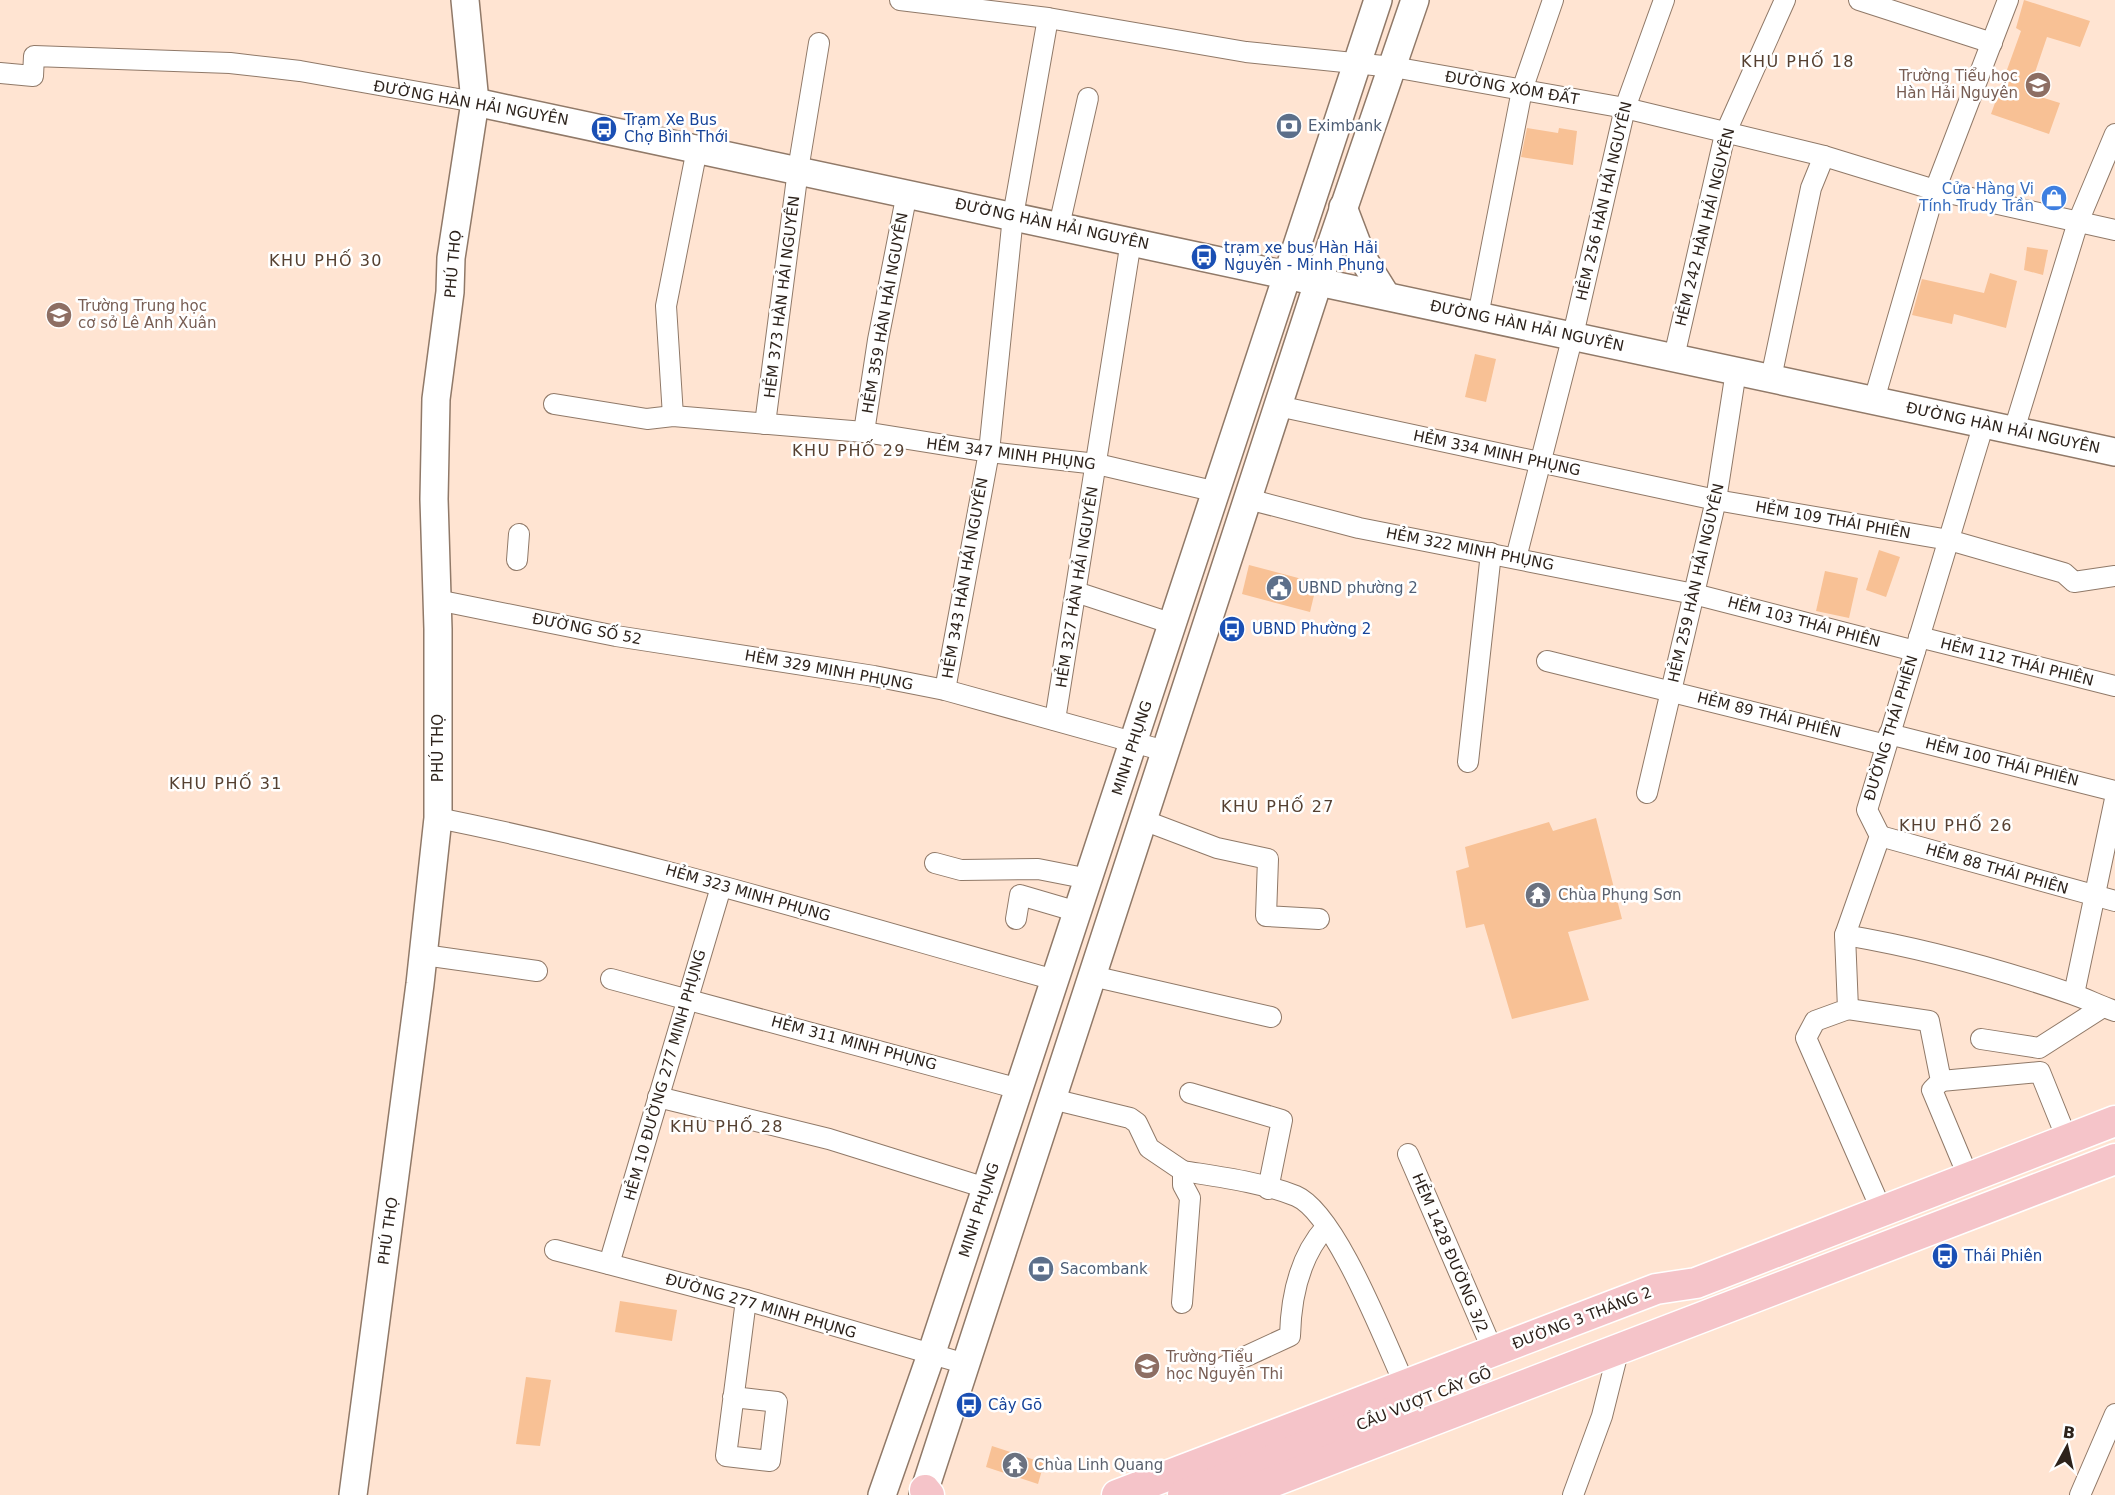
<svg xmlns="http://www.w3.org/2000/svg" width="2115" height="1495" viewBox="0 0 2115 1495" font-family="'DejaVu Sans',sans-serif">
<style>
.building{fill:#f8c195}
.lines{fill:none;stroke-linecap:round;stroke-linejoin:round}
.street-casing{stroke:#907968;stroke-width:22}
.secondary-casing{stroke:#907968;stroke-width:30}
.primary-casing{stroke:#fff;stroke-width:33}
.street{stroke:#fff;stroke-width:20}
.secondary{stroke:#fff;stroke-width:27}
.primary{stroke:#f5c4c9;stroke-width:30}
.labels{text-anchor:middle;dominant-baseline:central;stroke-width:5;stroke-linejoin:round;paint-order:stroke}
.education-label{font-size:15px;fill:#785e54;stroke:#fff;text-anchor:start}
.street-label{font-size:15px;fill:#2d231c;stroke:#fff}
.transit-label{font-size:15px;fill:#164399;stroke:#fff;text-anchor:start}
.service-label{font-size:15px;fill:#4e5e75;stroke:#fff;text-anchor:start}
.shop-label{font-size:15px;fill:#366cbe;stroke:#fff;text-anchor:end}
.worship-label{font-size:15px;fill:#5b616d;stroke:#fff;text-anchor:start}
.neighbourhood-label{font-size:16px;letter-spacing:1.5px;fill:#554031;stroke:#fff}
</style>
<rect width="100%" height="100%" fill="#ffe4d2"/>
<g class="building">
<path d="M2024,0l66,21 -10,26 -33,-10 -19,56 32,10 -11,31 -58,-20 30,-83 -5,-3z"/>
<path d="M1527,128l31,5 1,-5 18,3 -4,34 -52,-8z"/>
<path d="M2027,247l21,3 -5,25 -19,-5z"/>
<path d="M1990,273l27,8 -11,47 -52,-14 -2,10 -40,-9 10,-36 62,14z"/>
<path d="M1475,354l21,5 -10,43 -21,-5z"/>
<path d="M1879,550l21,7 -14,40 -20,-7z"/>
<path d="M1249,565l68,18 -7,29 -68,-18z"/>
<path d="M1825,571l33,7 -9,40 -33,-7z"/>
<path d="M1596,818l26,101 -54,13 21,68 -77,19 -28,-95 -18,4 -10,-57 13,-4 -4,-20 84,-25 4,9z"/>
<path d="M620,1301l57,9 -5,31 -57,-9z"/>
<path d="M526,1377l25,3 -11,66 -24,-2z"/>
<path d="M992,1446l52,17 -6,21 -52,-17z"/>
</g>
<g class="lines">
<defs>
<g id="street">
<path d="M900,0l148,18 198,34 147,15 232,41 199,48 111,34 180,40"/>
<path d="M1859,0l133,43"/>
<path d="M0,73l33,3 1,-20 196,7 70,8 175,31"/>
<path d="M1059,226l29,-128"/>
<path d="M1478,316l44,-226 31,-90"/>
<path d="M1674,357l51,-223 60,-134"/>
<path d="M1771,378l40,-190 13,-32"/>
<path d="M1874,400l61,-210 73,-190"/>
<path d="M554,404l93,15 26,-3 191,16 125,20 108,12 120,28"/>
<path d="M1278,406l438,94 233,40 115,33 10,9 41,-6"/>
<path d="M673,416l-7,-110 31,-157"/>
<path d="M765,424l33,-254 21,-127"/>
<path d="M2014,430l64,-208 37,-88"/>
<path d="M864,432l14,-92 29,-147"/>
<path d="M1248,499l111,29 335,66 221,57"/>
<path d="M1516,558l57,-223 52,-227 39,-108"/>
<path d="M517,560l2,-26"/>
<path d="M1076,592l97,32"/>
<path d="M437,600l179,36 258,40 71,14 220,61"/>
<path d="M1919,637l196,49"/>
<path d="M1547,661l339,84"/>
<path d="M945,690l44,-238 24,-236 35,-198"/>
<path d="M1055,720l76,-479"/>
<path d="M1889,734l226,57"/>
<path d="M1468,762l23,-209"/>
<path d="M1647,793l69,-293 20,-129"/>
<path d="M438,818c209,42 412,105 617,162"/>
<path d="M1143,820l74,28 51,11 -2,57 53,3"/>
<path d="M1880,836l235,65"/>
<path d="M935,863l26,7 77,-1 51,10"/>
<path d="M1016,919l4,-24 58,17"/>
<path d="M1845,935c76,13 154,34 227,59 15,5 28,12 43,17"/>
<path d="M424,955l113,16"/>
<path d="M1092,976l179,41"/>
<path d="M611,979l408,110"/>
<path d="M2074,994l41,-195"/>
<path d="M1848,1009l81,12 12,60 -9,9 36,86"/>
<path d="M1981,1039l58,9 64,-41"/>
<path d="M1941,1081l99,-9 27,67"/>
<path d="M1190,1093l92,27 -14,69"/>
<path d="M658,1097l171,42 157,49"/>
<path d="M1052,1099l78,19 7,5 12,25 34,23"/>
<path d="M1408,1154l85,197"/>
<path d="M1881,1209l-75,-171 9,-17 33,-12 -3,-74 35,-99 -13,-26 117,-387"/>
<path d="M555,1250l191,50 220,64"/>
<path d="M609,1264l112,-377"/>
<path d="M1182,1303l8,-105 -7,-13v-14c37,6 78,11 113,25 40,17 89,146 109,189"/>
<path d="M1225,1366l65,-30c1,-40 9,-79 36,-109"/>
<path d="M733,1397l44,5 -7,59 -44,-5 20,-156"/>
<path d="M1573,1495l29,-79 17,-68"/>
<path d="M2080,1495l35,-81"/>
</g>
<g id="secondary">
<path d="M475,102l1640,350"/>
<path d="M1343,207l19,50 23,37"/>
<path d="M353,1495l67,-511 18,-166v-189l-4,-130 2,-100 14,-107 1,-34 24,-156 -10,-102"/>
<path d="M882,1495l49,-140 447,-1355"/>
<path d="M923,1495l395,-1212 97,-283"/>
</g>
<g id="primary">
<path d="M925,1490l4,5"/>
<path d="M1117,1495l539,-206 40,-6 419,-162"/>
<path d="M1183,1495l206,-82"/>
<path d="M1238,1495l877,-336"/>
</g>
</defs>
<use href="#street" class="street-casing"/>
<use href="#secondary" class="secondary-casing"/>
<use href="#primary" class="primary-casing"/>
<use href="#street" class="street"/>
<use href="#secondary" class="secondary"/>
<use href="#primary" class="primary"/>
</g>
<defs>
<symbol id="school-disc" viewBox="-11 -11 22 22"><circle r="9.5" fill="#8d6e63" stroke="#fff"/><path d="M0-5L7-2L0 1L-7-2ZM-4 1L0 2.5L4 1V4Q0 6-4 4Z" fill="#fff"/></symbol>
<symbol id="bank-disc" viewBox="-11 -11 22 22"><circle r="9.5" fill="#5c6f8a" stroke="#fff"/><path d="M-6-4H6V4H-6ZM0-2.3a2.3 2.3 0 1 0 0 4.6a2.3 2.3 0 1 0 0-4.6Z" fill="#fff"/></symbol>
<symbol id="bus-disc" viewBox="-11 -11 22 22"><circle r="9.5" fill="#1a4fb4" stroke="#fff"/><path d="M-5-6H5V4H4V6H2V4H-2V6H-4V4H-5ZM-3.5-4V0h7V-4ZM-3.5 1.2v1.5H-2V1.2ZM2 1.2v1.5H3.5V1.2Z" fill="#fff"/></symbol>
<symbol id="shop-disc" viewBox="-11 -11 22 22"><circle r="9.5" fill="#3f7fe0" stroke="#fff"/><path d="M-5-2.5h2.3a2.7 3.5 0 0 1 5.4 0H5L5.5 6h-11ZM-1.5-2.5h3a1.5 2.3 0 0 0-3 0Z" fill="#fff"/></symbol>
<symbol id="civic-disc" viewBox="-11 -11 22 22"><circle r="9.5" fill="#5c6f8a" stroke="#fff"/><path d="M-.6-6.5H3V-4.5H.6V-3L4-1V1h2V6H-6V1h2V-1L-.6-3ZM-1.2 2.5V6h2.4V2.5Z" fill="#fff"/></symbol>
<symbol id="temple-disc" viewBox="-11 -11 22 22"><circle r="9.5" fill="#6b7280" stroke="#fff"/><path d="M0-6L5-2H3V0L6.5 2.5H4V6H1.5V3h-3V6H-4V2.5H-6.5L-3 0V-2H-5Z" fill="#fff"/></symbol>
</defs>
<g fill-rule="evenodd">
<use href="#school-disc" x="2023" y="70" width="30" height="30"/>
<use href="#bank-disc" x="1274" y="111" width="30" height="30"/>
<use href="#bus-disc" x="589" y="114" width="30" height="30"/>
<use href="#shop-disc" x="2039" y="183" width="30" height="30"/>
<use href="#bus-disc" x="1189" y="242" width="30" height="30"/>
<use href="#school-disc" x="44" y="300" width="30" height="30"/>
<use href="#civic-disc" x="1264" y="573" width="30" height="30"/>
<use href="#bus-disc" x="1217" y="614" width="30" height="30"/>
<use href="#temple-disc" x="1523" y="880" width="30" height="30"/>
<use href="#bus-disc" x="1930" y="1241" width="30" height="30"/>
<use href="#bank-disc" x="1026" y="1254" width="30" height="30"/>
<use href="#school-disc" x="1132" y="1351" width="30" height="30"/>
<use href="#bus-disc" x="954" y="1390" width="30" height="30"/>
<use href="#temple-disc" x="1000" y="1450" width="30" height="30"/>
</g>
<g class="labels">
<g class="education-label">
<text x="2018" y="76" text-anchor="end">Trường Tiểu học<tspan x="2018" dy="17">Hàn Hải Nguyên</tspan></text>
<text x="78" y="306">Trường Trung học<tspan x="78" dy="17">cơ sở Lê Anh Xuân</tspan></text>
<text x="1166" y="1357">Trường Tiểu<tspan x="1166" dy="17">học Nguyễn Thi</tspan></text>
</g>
<g class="street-label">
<text transform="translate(1512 88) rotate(10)">ĐƯỜNG XÓM ĐẤT</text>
<text transform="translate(471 103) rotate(10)">ĐƯỜNG HÀN HẢI NGUYÊN</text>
<text transform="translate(1604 201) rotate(-77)">HẺM 256 HÀN HẢI NGUYÊN</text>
<text transform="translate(1052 224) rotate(12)">ĐƯỜNG HÀN HẢI NGUYÊN</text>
<text transform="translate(1705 227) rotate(-76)">HẺM 242 HÀN HẢI NGUYÊN</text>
<text transform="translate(453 264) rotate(-85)">PHÚ THỌ</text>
<text transform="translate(782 297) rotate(-83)">HẺM 373 HÀN HẢI NGUYÊN</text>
<text transform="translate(885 313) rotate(-80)">HẺM 359 HÀN HẢI NGUYÊN</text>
<text transform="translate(1527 326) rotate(12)">ĐƯỜNG HÀN HẢI NGUYÊN</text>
<text transform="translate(2003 428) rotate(12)">ĐƯỜNG HÀN HẢI NGUYÊN</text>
<text transform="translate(1497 453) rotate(12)">HẺM 334 MINH PHỤNG</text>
<text transform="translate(1011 454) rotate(7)">HẺM 347 MINH PHỤNG</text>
<text transform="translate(1833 520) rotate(10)">HẺM 109 THÁI PHIÊN</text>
<text transform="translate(1470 549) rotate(11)">HẺM 322 MINH PHỤNG</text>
<text transform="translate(965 578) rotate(-80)">HẺM 343 HÀN HẢI NGUYÊN</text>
<text transform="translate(1696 583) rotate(-77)">HẺM 259 HÀN HẢI NGUYÊN</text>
<text transform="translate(1077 587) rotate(-81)">HẺM 327 HÀN HẢI NGUYÊN</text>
<text transform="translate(1804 622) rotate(15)">HẺM 103 THÁI PHIÊN</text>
<text transform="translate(587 629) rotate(11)">ĐƯỜNG SỐ 52</text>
<text transform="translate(2017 662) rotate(14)">HẺM 112 THÁI PHIÊN</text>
<text transform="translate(829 670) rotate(10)">HẺM 329 MINH PHỤNG</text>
<text transform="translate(1769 715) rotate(14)">HẺM 89 THÁI PHIÊN</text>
<text transform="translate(1891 728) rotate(-73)">ĐƯỜNG THÁI PHIÊN</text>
<text transform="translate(438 748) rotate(-90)">PHÚ THỌ</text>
<text transform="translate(1132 748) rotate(-72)">MINH PHỤNG</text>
<text transform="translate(2002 762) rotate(14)">HẺM 100 THÁI PHIÊN</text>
<text transform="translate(1997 869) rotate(16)">HẺM 88 THÁI PHIÊN</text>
<text transform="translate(748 893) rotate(16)">HẺM 323 MINH PHỤNG</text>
<text transform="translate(854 1043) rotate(15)">HẺM 311 MINH PHỤNG</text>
<text transform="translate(665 1075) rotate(-74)">HẺM 10 ĐƯỜNG 277 MINH PHỤNG</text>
<text transform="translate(979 1210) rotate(-72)">MINH PHỤNG</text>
<text transform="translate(388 1231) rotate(-82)">PHÚ THỌ</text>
<text transform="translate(1450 1253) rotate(67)">HẺM 1428 ĐƯỜNG 3/2</text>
<text transform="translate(761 1306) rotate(16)">ĐƯỜNG 277 MINH PHỤNG</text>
<text transform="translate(1582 1318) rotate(-21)">ĐƯỜNG 3 THÁNG 2</text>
<text transform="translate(1424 1399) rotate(-22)">CẦU VƯỢT CÂY GÕ</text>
</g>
<g class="transit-label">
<text x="624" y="120">Trạm Xe Bus<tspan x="624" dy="17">Chợ Bình Thới</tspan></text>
<text x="1224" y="248">trạm xe bus Hàn Hải<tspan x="1224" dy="17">Nguyên - Minh Phụng</tspan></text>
<text x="1252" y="629">UBND Phường 2</text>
<text x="1964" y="1256">Thái Phiên</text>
<text x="988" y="1405">Cây Gõ</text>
</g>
<g class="service-label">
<text x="1308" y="126">Eximbank</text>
<text x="1298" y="588">UBND phường 2</text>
<text x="1060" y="1269">Sacombank</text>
</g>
<g class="shop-label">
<text x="2034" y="189">Cửa Hàng Vi<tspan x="2034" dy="17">Tính Trudy Trần</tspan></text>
</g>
<g class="worship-label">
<text x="1558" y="895">Chùa Phụng Sơn</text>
<text x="1034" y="1465">Chùa Linh Quang</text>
</g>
<g class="neighbourhood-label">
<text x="1798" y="61">KHU PHỐ 18</text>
<text x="326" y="260">KHU PHỐ 30</text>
<text x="849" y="450">KHU PHỐ 29</text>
<text x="226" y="783">KHU PHỐ 31</text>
<text x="1278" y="806">KHU PHỐ 27</text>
<text x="1956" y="825">KHU PHỐ 26</text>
<text x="727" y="1126">KHU PHỐ 28</text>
</g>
</g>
<g transform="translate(2067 1447) rotate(8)" stroke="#ffffff" stroke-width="4.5" paint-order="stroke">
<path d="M0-4.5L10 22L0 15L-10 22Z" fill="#2d231c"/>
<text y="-9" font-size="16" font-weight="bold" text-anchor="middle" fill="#2d231c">B</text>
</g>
</svg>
